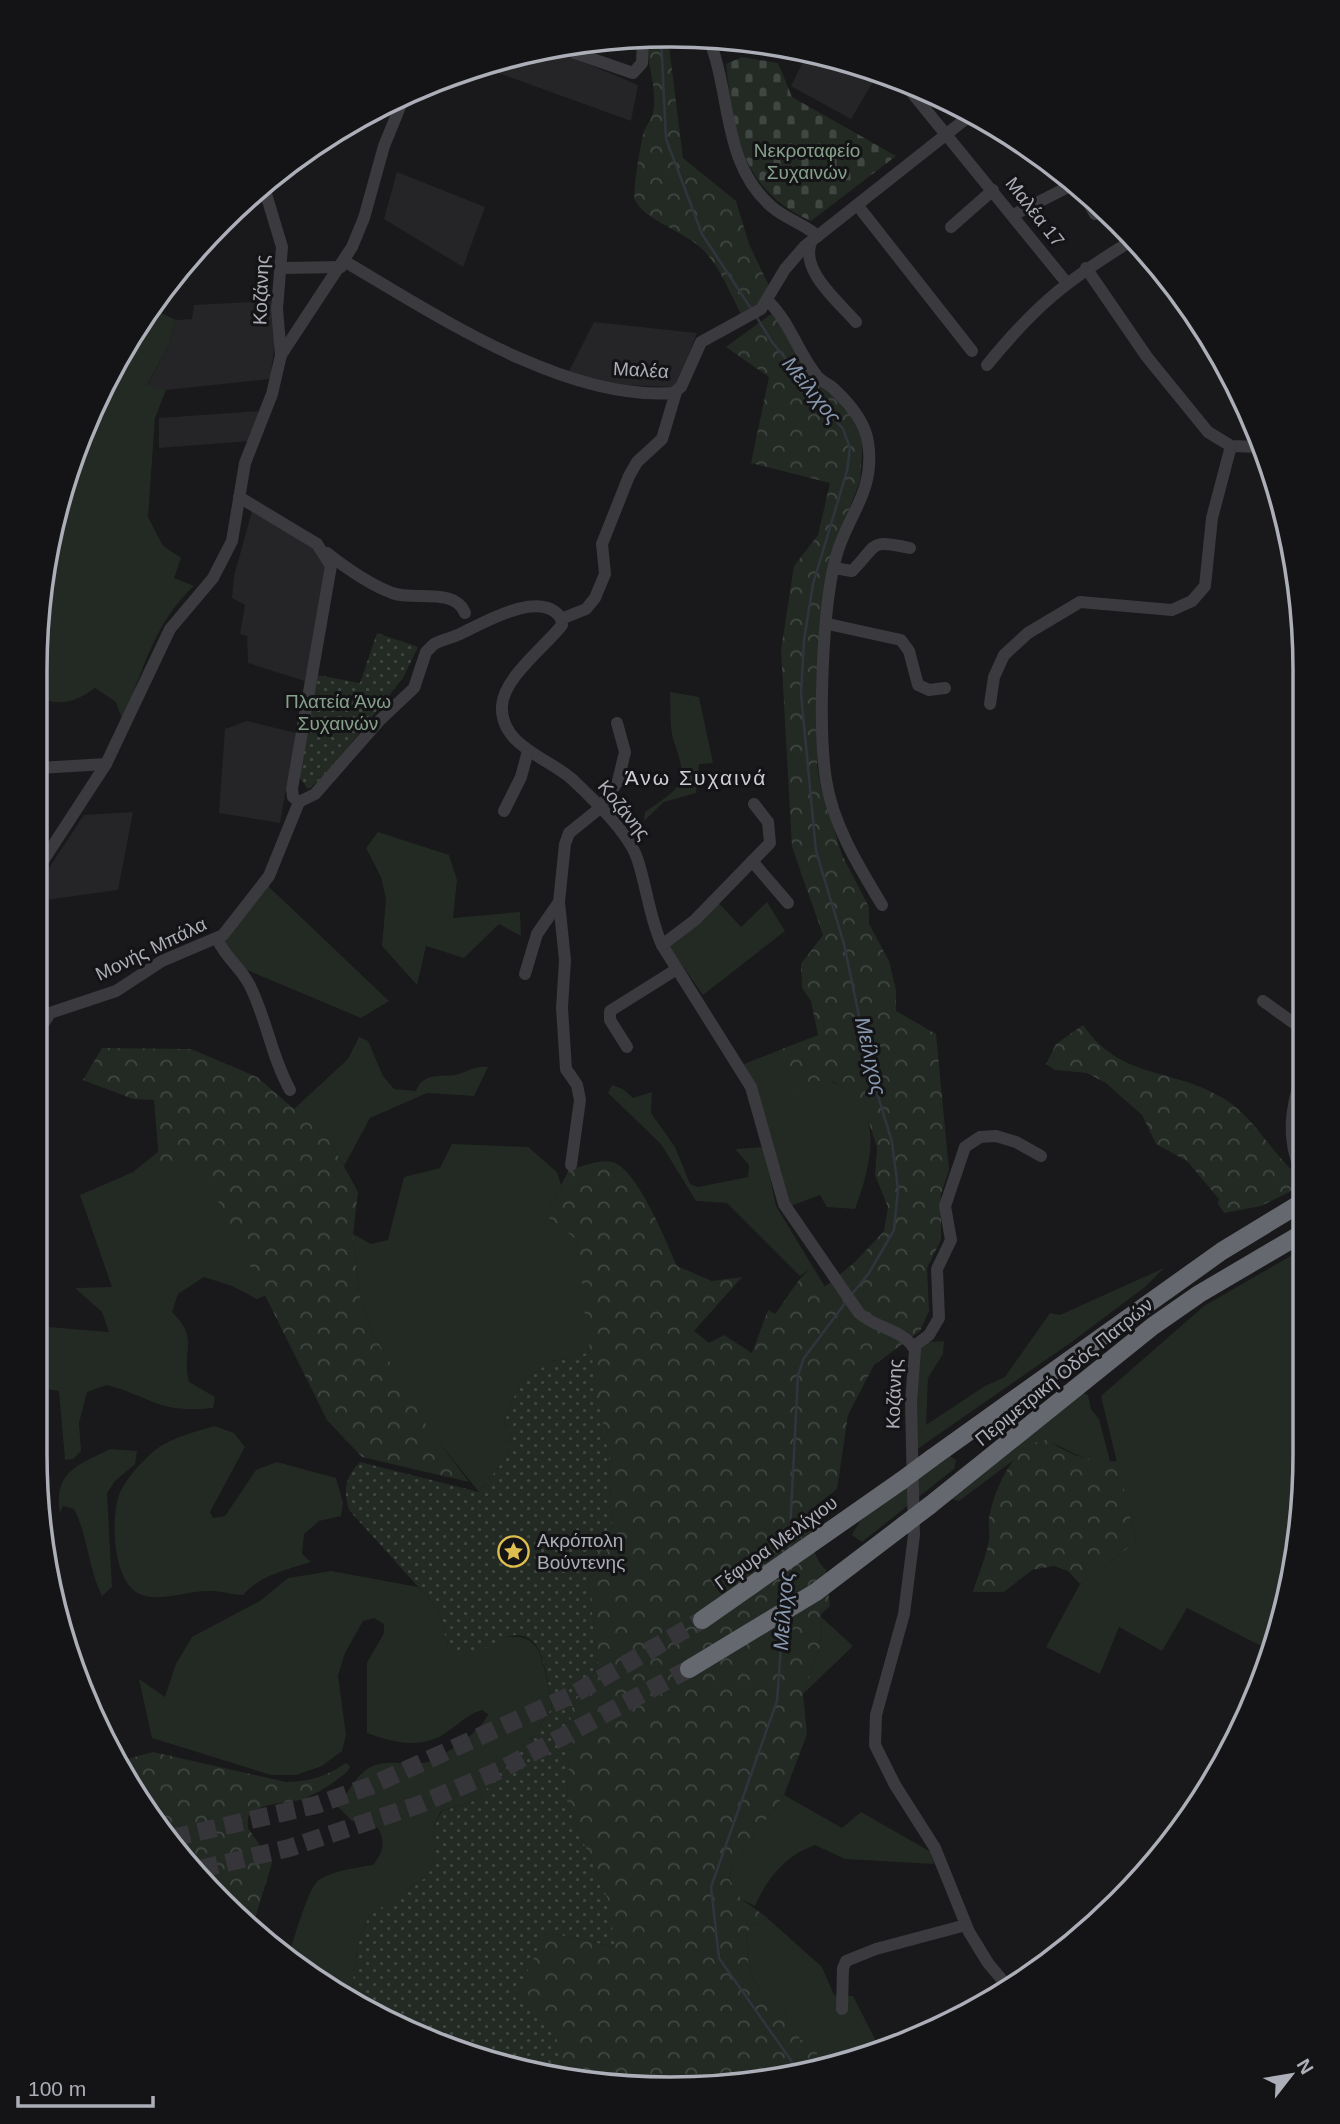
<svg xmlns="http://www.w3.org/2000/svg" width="1340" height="2124" viewBox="0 0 1340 2124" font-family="Helvetica,sans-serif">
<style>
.built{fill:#252427}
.grass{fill:#232a24}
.forest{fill:url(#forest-crowns)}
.cemetery{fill:url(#cemetery-stones)}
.park{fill:url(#park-dots)}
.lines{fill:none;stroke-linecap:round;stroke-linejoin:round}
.stream{stroke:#30353d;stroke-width:2.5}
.highway-tunnel{stroke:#36363a;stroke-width:18;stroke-dasharray:18 9;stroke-linecap:butt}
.minor{stroke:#3a3a3f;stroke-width:12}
.highway{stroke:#66686f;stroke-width:18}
.highway-bridge{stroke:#66686f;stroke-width:18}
.labels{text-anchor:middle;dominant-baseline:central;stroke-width:6;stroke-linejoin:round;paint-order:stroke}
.park-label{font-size:19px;fill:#86a18b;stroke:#141315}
.street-label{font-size:19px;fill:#acaeb8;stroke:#141315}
.poi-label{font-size:19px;fill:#acaeb8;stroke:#141315;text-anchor:start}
.water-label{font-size:21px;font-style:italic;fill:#8898af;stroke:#141315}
.neighbourhood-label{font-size:21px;letter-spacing:2px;fill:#cdced5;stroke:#141315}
.rim{fill:none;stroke:#acaeb8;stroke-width:3.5}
</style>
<defs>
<pattern id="forest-crowns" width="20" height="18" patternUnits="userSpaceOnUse" patternTransform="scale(1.75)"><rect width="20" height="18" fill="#232a24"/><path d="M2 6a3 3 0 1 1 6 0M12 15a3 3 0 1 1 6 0" fill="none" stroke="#404642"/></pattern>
<pattern id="cemetery-stones" width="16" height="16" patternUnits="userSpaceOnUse" patternTransform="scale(1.75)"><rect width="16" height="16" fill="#232a24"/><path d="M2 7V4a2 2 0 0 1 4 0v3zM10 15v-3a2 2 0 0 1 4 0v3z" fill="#404642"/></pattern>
<pattern id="park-dots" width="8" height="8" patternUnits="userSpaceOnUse" patternTransform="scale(1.75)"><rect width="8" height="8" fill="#232a24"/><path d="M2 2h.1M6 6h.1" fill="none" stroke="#404642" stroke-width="1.8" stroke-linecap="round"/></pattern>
</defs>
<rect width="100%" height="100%" fill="#19181a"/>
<g class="built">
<path d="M552,49l86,36 -7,36 -152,-55z"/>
<path d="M808,52l27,5 43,16 -27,46 -60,-33z"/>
<path d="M397,172l88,35 -22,60 -79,-48z"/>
<path d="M271,301l4,41 -5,37 -104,11 -19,-4 21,-40 8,-26 16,-1 2,-14z"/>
<path d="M594,322l103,11 -21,54 -60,-2 -48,-12z"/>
<path d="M260,411l-10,30 -91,7v-30z"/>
<path d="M252,511l70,43 4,13 -21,114 -57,-18 -1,-27 -7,-2 5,-29 -13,-7 2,-22z"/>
<path d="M247,721l49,12 -16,90 -61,-10 6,-84z"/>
<path d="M133,812l-15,78 -80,11 1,-18 45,-68z"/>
</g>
<g class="grass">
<path d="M152,309l24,11 -8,26 -21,39 19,5 -11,28 -7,99 15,29 18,12 -7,20 20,8c-39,35 -53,88 -71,135l-7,-19 -21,-14c-18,13 -33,19 -55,10v-110l43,-161z"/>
<path d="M670,692l29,5 14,66 -14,1 -3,29 -32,9 -20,19 1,-9c36,-25 45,-27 29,-70 -5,-15 -3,-34 -4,-50z"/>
<path d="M378,832l71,23 8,25 -4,38 67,-6 1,24 -22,-12 -35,34 -38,-12 -9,39 -35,-39 4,-47 -5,-22 -15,-29z"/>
<path d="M268,886l121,115 -28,17 -121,-51 -19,-26z"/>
<path d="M717,901l24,26 26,-25 18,29 -82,64 -34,-48z"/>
<path d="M359,1037l9,4 15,35 11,13 22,2c7,-19 25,-14 39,-16 12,-3 21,-10 33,-8l-14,29 -47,-3 -57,25 -26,48 -15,-27 -35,-30 54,-50z"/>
<path d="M777,1051l17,38c8,-3 17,-7 26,-8 12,-1 19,4 29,11 36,27 19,82 6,117l-28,-2 -7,-12 -32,12 -34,-125 -10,-18z"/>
<path d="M612,1085l11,4 10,9 19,-6 -1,21 24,34 15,37 8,3 50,-10 1,-12 -14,-16 29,-2 12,59 37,61 -13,9 -73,-73 -31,-2 -35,-57 -53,-51z"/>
<path d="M452,1144l76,3 29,25 4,13 -16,30 33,26 13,111 -38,9 -33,21 -16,41 7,12 -5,23 -27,34 -51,-63 -57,-99 -12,-36 -6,-60 18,10 17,-4 16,-63 36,-9z"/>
<path d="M159,1151l1,22 25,-9 28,27 54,104 -10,4 -25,-13 -28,-9 -26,17 -6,18c28,27 9,38 17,70l26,15 -2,11c-54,6 -61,-11 -106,-23l-20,7 -8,31 2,28 -8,8 -8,1 -6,-69 -24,-4 1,-61 73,6 -7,-20 -27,-24 37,-1 -32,-92 53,-23z"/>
<path d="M1301,1250l-1,286 -31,114 -82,-42 -25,43 -43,-24 -19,47 -54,-27 34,-63 56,-42 -35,-146 103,-90z"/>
<path d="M1164,1268l-19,19 -72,54 -157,109 -2,-50 5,-51 9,-7 16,-1 -1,13 -15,24 -2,47 59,-39 20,-9 45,-64 10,2z"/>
<path d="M1083,1393l5,2 3,14 8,10 11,42c-33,3 -49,-21 -71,-20l-80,60 -7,-2z"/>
<path d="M214,1426l20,7 11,14 -35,65 3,6 12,-2 31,-46 21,-8 59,16 7,24 -2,14 -22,5 -15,13 -2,20 9,8c-26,8 -50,13 -68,33 -11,0 -21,-4 -32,-4 -23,-1 -48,11 -69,4 -30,-10 -32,-78 -22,-103 7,-14 22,-31 34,-41 15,-13 42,-19 60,-25z"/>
<path d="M110,1449l27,2 -2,13 -20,17 -8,12 5,94 -10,9c-14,-28 -14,-60 -28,-87l-11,-3 -3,7c-7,-41 18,-48 50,-64z"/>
<path d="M948,1455l8,5 -2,9 -92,73 -10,-7 8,-14z"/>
<path d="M331,1571l87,16 20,22 10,38c80,-11 90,-33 104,61 -20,34 -52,58 -72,91l-39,12 -8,17 2,27 -7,21 -59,40 -11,28 -7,50 -64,-34c6,-16 21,-75 33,-81 16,-9 35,-11 53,-14 10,-12 13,-23 5,-37l-26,-7 -14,-14c8,-12 18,-32 31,-39 16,-9 37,-3 55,-5 15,-2 61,-35 64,-49l-6,-4c-17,5 -28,19 -43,27 -24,12 -49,4 -72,-4v-70l17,-30v-9l-10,-6 -11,3 -18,32 -7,23 8,59 -4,16 -20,15 -26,9h-25l-119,-37 -13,-59 26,18 11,-33 16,-27 68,-36 28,-23z"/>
<path d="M821,1617l32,29 -50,48 17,-47z"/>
<path d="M784,1795l58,33 19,-16 70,40 3,12 -89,-5 -30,-14c-29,10 -48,33 -60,61l-14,-7 -12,-19 3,-14z"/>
<path d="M765,1916l57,51 12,28 19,1 26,51 -44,20 -3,-3 -9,5 -26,-27 -10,-20 -2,-16c-35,-15 -40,-38 -37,-75l6,-7 10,-3z"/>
</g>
<g class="forest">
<path d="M647,38h21l15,120 53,43 13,43 20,42 -11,18 -17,10c-13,-24 -23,-54 -46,-71 -15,-12 -52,-25 -60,-43 -3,-6 6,-60 9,-68 2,-7 8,-13 9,-19 5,-26 -7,-50 -6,-75z"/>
<path d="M260,187l5,16 -17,-4 -20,32 -8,-5z"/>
<path d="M774,312l79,105 10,22 -3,42 -29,76 -14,209 4,22 21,67 27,52v17l20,37 7,29v21l40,23 13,136 -8,24v46l-14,28 2,43 -9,20 -46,34 -26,50 -11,74 -24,19c-2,21 -4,47 13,62l4,36 -9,8 -1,33 -17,47 4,40 -23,61 -52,71 -3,13 12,20 24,17 -1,5 -10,3 -6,7c-3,37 2,60 37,75l2,16 15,8 -4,11 14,-6 11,3 -8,20 8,10 9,-4 3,3 -165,22 -108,-18c0,-35 -18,-56 -48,-72l32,-67 68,15 -6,-47 -41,-96 4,-95 27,-44 -9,-80 4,-25 19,-32 -3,-69 -23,-133 -8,-85 -33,-26 24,-45c12,-3 31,-11 43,-8 25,6 55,81 65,104l35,15 30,-4 -48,54 15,12 15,-8 28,18 16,-43 7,4c13,-16 21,-35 38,-47l12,20 30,-25 29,-31 4,-24 -13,-32 2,-28 -9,-27 -14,-24 -20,-14 -16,-1 -9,15 -16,-7 -16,-38 41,-16 -7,-34 -9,-13 -1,-24 22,-29 -31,-88 -11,-197 13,-84 24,-31 12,-52 -79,-20 18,-86 -43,-30z"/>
<path d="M1083,1025c40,57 90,41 143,75 28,18 43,49 67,71l8,-5v20l-40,20 -37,7 -6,-9 1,-5 -32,-38 -31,-17 -14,-29 -36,-32 -19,-10 -32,-3 -9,-6 10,-20z"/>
<path d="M102,1048l89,1 66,28 72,62 29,53 -5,42 6,60 12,36 57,98 41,54 -107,-25 -35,-37 -114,-229 -28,-26 -25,8 -6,-73 -21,-1 -50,-19z"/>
<path d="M1047,1440c23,15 43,23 70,21l19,81 -56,42 -12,-13 -14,-5 -22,4 -28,22h-31c5,-17 13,-35 16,-52 1,-7 -1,-15 0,-22 5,-28 25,-77 58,-78z"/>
<path d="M153,1752l133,30c23,0 41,-6 60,-19l4,3 -2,5c-15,12 -30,23 -48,29 -19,5 -38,1 -52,17v11l24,35 -19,62 -111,-118 -22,-46z"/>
</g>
<path class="cemetery" d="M742,57l36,6 14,34 104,59 -85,65c-70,-31 -77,-88 -85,-157z"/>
<g class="park">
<path d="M377,633l41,14 -15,31 -79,99 -16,12 -9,-12 18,-102 43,8z"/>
<path d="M591,1352l18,107 3,69 -19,32 -4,25 9,80 -27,44 -4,95 41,96 7,47 -69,-15 -31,66c30,19 47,35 47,73l-96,-16 -115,-61 7,-50 11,-28 59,-40 7,-21 -2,-27 9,-17 38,-12c20,-33 52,-57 72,-91 -8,-57 -15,-100 -78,-52l-26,-9 -10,-38 -89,-99c-6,-20 -4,-33 11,-48l119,30 27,-34 5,-23 -7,-12 16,-41 33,-21z"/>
</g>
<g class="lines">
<g class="stream">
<path d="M661,38l5,101 36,95 50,76"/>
<path d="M756,316l16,26 71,87 7,19 -3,23 -34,113 -9,56 -3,54 15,157 28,93 27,129 21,69 6,47 -4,41 -25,43 -17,21"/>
<path d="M789,1550l9,-175 6,-17 42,-56"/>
<path d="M785,1602l2,-32"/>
<path d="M783,1619l-6,82 -66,186 8,71 80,114"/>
</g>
<g class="highway-tunnel">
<path d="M172,1838l144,-33 54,-19 204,-92 128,-74"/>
<path d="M200,1869l89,-21 129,-43 82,-35 189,-101"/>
</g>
<g class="minor">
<path d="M708,37c24,56 13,126 64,170 14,12 32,17 46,29"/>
<path d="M575,53l58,20 9,-10 1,-24"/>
<path d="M904,83l162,199"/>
<path d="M1084,194l11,20"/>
<path d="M858,206l114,145"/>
<path d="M1013,215l61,-31"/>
<path d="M951,227l42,-37"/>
<path d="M811,242c-11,29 28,60 45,80"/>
<path d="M344,261c92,54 220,140 329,132l8,-6 20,-45 60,-33 24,-40 20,-23 167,-132"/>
<path d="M283,268l58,-1"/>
<path d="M1086,268l61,89 61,75 23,14 30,1"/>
<path d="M768,301c22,21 30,52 49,75 5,6 12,8 17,13 14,13 31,33 34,53 8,50 -21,73 -32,115 -14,51 -18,171 -10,223 7,45 33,87 56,125"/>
<path d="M281,355l71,-108 12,-29 20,-72 20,-49"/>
<path d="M987,365c49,-60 79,-84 144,-124"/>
<path d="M239,497l78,47 14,22 -39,223 1,8 6,5 16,-8 64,-73 35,-33 12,-36 8,-8c8,-4 17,-6 26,-10 22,-10 80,-46 101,-16l1,7c-16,21 -59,53 -60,81 -2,40 47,52 71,74 20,19 55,52 64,78 10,29 12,59 25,87l89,142 33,117 75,109c17,16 45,16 56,37l-4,52 3,133 -10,79 -28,101 -1,30 20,40 40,63 34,84 19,31 21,25"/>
<path d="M327,553c19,15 42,31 65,40 22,8 63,-6 73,20"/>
<path d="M834,568l18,3c27,-27 16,-32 58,-23"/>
<path d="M1298,614l2,-9"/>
<path d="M561,619l25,-10 9,-11 10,-24 -3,-30 27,-68 8,-14 25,-23 14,-47"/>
<path d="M828,624l73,16 8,11 9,34 11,5 16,-2"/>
<path d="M990,704l4,-27 10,-22 24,-22 52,-31 92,8 20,-9 13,-15 7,-68 19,-72"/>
<path d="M39,768l67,-4"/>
<path d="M504,811l17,-34 7,-26"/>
<path d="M752,861l36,42"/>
<path d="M39,867l67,-103 64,-135 43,-51 19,-37 13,-78 27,-69 9,-39 -4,-46 5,-62 -19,-63"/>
<path d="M217,939c10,21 26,30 34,49 16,33 21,70 39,102"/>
<path d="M662,945l33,-25 75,-77 -2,-21 -14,-18"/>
<path d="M525,974l12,-40 22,-32"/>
<path d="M1263,1001l39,28"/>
<path d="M38,1032l12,-19 66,-22 46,-30 61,-26 46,-59 30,-74"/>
<path d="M627,1047l-17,-27v-9l67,-42"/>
<path d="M571,1165l9,-65 -3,-15 -11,-16 -4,-61 3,-48 -6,-58 6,-58 4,-11 31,-25 18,-27 7,-29 -8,-29"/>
<path d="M1301,1171c-15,-33 -10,-63 1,-96"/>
<path d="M913,1347l16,-12 10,-17 -2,-49 14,-29 -6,-34 20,-59 15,-10 16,-1 20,6 25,14"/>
<path d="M842,2009l1,-41 3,-7 30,-12 90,-24"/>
</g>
<g class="highway">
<path d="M932,1458l290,-207 79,-48"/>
<path d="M929,1506l224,-180 46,-32 102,-60"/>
<path d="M702,1620l199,-139"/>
<path d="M689,1669l127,-77 88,-67"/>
</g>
<g class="highway-bridge">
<path d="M901,1481l31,-23"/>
<path d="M904,1525l25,-19"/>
</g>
</g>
<defs>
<symbol id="sight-ring" viewBox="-11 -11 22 22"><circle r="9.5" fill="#141315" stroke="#ddbe4e" stroke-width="1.5"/><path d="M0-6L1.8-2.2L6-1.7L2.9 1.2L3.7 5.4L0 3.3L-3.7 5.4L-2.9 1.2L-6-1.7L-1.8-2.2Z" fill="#ddbe4e"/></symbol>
</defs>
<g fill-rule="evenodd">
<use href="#sight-ring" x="496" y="1534" width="35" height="35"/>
</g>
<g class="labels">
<g class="park-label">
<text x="807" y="150">Νεκροταφείο<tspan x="807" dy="22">Συχαινών</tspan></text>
<text x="338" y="701">Πλατεία Άνω<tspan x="338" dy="22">Συχαινών</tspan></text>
</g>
<g class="street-label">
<text transform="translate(1035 212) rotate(52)">Μαλέα 17</text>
<text transform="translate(261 290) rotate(-88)">Κοζάνης</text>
<text transform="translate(641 370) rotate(3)">Μαλέα</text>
<text transform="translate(624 810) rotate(51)">Κοζάνης</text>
<text transform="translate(151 949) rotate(-26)">Μονής Μπάλα</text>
<text transform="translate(1064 1372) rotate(-39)">Περιμετρική Οδός Πατρών</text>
<text transform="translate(894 1394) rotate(-88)">Κοζάνης</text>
<text transform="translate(776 1543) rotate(-36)">Γέφυρα Μειλίχιου</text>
</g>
<g class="poi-label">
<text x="537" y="1540">Ακρόπολη<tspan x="537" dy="22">Βούντενης</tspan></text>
</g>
<g class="water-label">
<text transform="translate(812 390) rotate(51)">Μείλιχος</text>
<text transform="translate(871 1056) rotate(77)">Μείλιχος</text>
<text transform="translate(783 1611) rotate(-86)">Μείλιχος</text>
</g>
<g class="neighbourhood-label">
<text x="696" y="777">Άνω Συχαινά</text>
</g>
</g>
<path d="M0 0H1340V2124H0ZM670 47H670A623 623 0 0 1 1293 670V1454A623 623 0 0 1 670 2077H670A623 623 0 0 1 47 1454V670A623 623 0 0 1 670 47Z" fill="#141315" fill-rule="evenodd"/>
<path class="rim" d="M670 47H670A623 623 0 0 1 1293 670V1454A623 623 0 0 1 670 2077H670A623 623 0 0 1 47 1454V670A623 623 0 0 1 670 47Z"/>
<g transform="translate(1291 2075) rotate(59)" stroke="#141315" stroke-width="5" paint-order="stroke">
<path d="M0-5L12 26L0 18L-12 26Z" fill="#acaeb8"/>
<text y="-10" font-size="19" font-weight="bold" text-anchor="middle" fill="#acaeb8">N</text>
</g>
<path d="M18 2096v10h135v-10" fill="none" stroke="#acaeb8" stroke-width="3.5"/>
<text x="28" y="2096" font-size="21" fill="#acaeb8" stroke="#141315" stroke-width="5" paint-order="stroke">100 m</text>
</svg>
